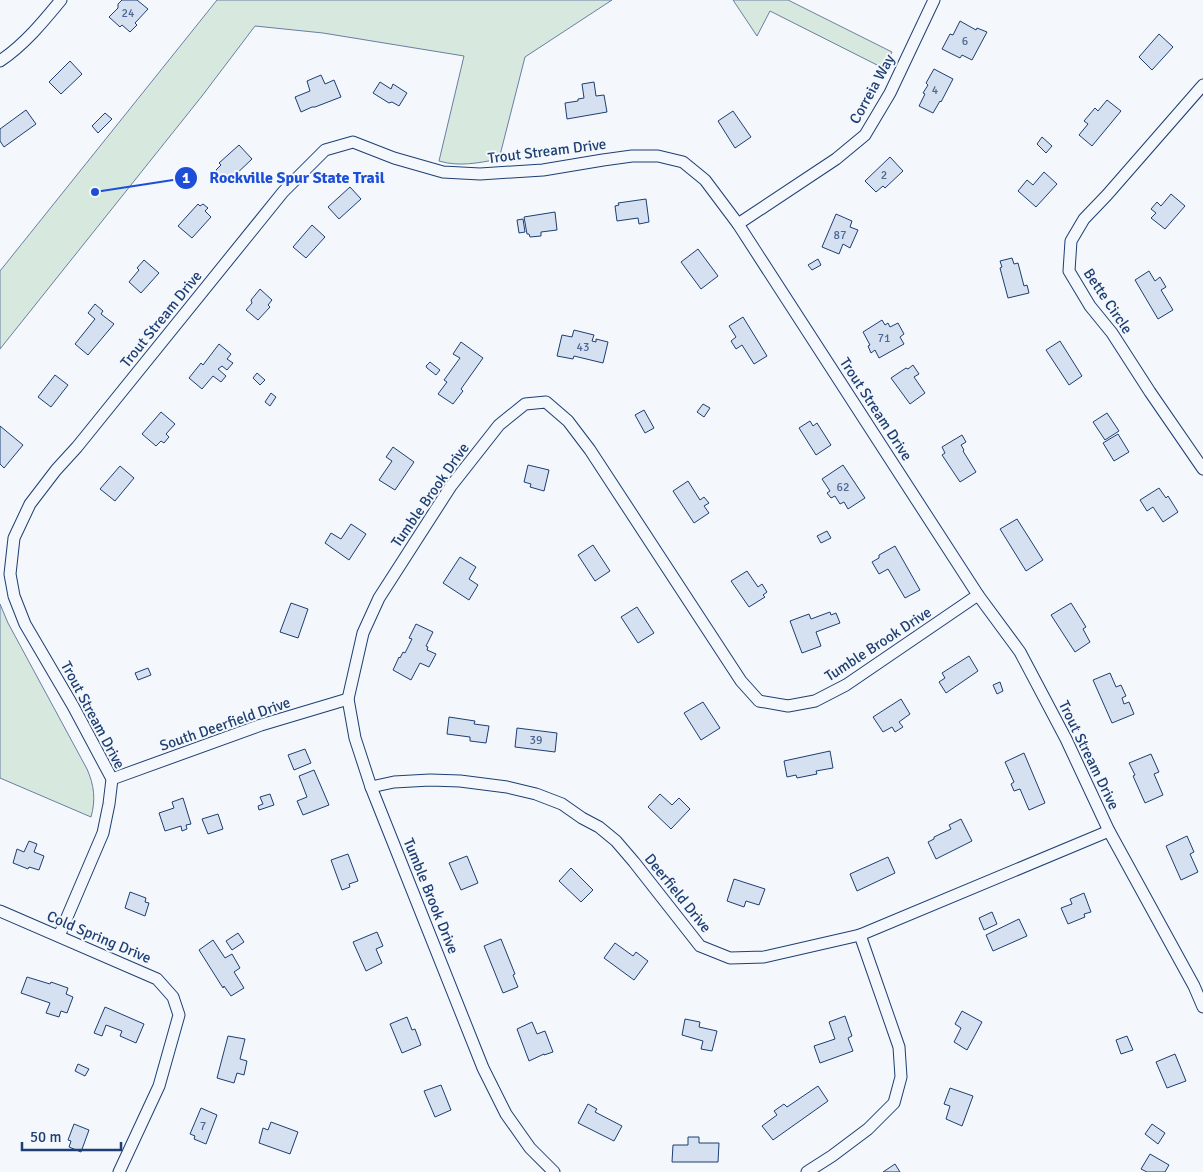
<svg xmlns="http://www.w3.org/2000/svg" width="1203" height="1172" viewBox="0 0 1203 1172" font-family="Signika,sans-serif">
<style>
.green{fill:#d7e8df;stroke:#687fa3}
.building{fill:#d5e0f0;stroke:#1d3f73}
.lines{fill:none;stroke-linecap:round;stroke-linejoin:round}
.street-casing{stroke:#1d3f73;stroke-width:13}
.street{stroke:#f4f7fb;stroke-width:11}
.labels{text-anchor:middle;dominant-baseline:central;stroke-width:4;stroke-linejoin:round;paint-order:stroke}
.number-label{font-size:12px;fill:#4b6792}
.street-label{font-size:15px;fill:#1d3f73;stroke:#f4f7fb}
.leader{fill:none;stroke:#1d4ed8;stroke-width:2}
.callout-dot{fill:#1d4ed8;stroke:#f4f7fb;stroke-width:2}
.mark-label{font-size:15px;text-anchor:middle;font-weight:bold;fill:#fff}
.callout-label{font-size:16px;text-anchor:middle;font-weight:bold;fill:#1d4ed8;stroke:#f4f7fb;stroke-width:4;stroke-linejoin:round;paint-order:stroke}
</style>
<rect width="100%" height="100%" fill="#f4f7fb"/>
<g class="green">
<path d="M217,0h395l-87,57 -26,102c-21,4 -40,8 -60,2l25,-105 -141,-23 -68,-7 -53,70 -202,253v-78z"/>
<path d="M733,0h55l104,52 -9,16 -113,-57 -13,25z"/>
<path d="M0,604l8,19 79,146c7,16 9,30 4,48l-91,-39z"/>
</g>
<g class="building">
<path d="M122,0h15l11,9 -13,14 2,2 -7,7 -8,-7 -2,2 -11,-10 9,-9v-4z"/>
<path d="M960,21l16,9 1,-2 10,4 -15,28 -10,-5 -2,3 -18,-9 8,-15 3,1z"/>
<path d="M1159,34l14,13 -21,23 -13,-13z"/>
<path d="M70,61l12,13 -21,20 -12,-12z"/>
<path d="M934,69l19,10 -12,23 -1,-1 -7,12 -14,-7 6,-12 -2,-1 5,-8 -2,-2z"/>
<path d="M321,75l4,9 9,-4 7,17 -26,10h-3l-11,5 -6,-15 15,-6 -3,-10z"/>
<path d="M380,82l11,7 2,-5 14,9 -8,13 -7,-4 -3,1 -16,-10z"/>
<path d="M594,82l2,14 8,-1 3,17 -40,7 -2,-16 13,-2v-2l6,-1 -2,-14z"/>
<path d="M1107,100l14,11 -29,35 -13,-11 9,-11 -4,-3 11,-13 3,3z"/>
<path d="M26,110l10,14 -32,23 -4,-6v-12z"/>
<path d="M733,111l18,26 -16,11 -17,-27z"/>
<path d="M105,113l7,6 -14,14 -6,-7z"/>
<path d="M1042,137l10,9 -6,7 -9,-9z"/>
<path d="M239,145l13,14 -20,19 -3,-4 -5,4 -8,-8 5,-5 -2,-2z"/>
<path d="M890,157l13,14 -18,17 -2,-2 -7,6 -11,-11z"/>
<path d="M1044,172l13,12 -21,23 -18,-16 9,-11 6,5z"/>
<path d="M350,187l11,12 -22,20 -11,-12z"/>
<path d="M1171,194l14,12 -20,23 -14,-11 5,-5 -5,-4 6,-7 4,4z"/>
<path d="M646,199l3,23 -10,2 -1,-6 -21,3 -2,-15 4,-1 -1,-2z"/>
<path d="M198,204l2,2 3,-2 5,4 -3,3 6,6 -19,21 -14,-12z"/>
<path d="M555,212l2,18 -16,2v4l-11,1 -1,-3h-2l-3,-17z"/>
<path d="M836,214l16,7 -2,6 8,3 -8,18 -7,-4 -4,10 -17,-7z"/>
<path d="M523,219l2,13 -6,1 -2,-13z"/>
<path d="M312,225l13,12 -19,21 -13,-11z"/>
<path d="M698,249l20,27 -17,13 -20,-27z"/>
<path d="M1012,258l2,6 4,-1 6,23 3,-1 2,8 -21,5 -8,-30 2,-1 -2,-6z"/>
<path d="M818,259l3,6 -9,5 -4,-5z"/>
<path d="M144,260l15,13 -18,20 -12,-11 10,-12 -2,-2z"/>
<path d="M1149,271l6,10 5,-4 6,10 -5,3 12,20 -15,9 -23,-39z"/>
<path d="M260,289l12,11 -4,5 2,2 -12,13 -12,-10 6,-7 -1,-3z"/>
<path d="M95,304l8,7 -2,3 13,10 -26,31 -13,-11 20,-25 -7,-6z"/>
<path d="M743,317l24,39 -13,8 -12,-19 -6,4 -5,-8 5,-4 -7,-11z"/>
<path d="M882,320l3,5 3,-2 2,4 8,-4 6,11 -4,3 4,7 -25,14 -4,-8 -4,3 -3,-7 2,-1 -7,-13z"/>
<path d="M574,330l20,5 -2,6 4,1v-3l12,3 -5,21 -29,-7 -1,3 -16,-3 5,-21 10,2z"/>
<path d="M1060,341l22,35 -13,9 -23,-35z"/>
<path d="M461,342l22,16 -22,31 2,2 -10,13 -15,-10 9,-12 -3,-2 16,-22 -7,-4z"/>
<path d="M219,344l12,10 -4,5 6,4 -6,7 -5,-4 -4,3 8,7 -5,6 -8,-6 -11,13 -13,-11 12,-15 2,2z"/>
<path d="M430,362l10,8 -4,5 -9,-7 -1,-2z"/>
<path d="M913,365l6,9 -5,3 11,16 -15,11 -19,-26 15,-10 2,1z"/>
<path d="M257,373l8,7 -5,5 -7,-7z"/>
<path d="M55,375l13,10 -17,22 -13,-10z"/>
<path d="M271,393l5,4 -6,9 -5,-4z"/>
<path d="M703,404l7,4 -6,9 -7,-5z"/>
<path d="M644,410l10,18 -9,5 -10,-18z"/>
<path d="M161,412l14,12 -9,10 3,3 -5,6 -3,-2 -5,5 -14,-12z"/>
<path d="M1107,413l12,18 -14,9 -12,-18z"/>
<path d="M810,421l3,5 4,-3 14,22 -15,10 -17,-27z"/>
<path d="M0,426l23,19 -19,23 -4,-4z"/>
<path d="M1118,434l11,18 -15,9 -11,-18z"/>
<path d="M962,435l4,7 -5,3 3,5 -1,1 13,21 -16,10 -18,-27 3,-2 -3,-6z"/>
<path d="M393,447l21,15 -19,28 -16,-10 13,-19 -6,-4z"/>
<path d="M528,465l21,5 -5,21 -14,-4 1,-3 -7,-2z"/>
<path d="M843,465l22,33 -17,11 -4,-7 -4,2 -5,-8 -4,2 -4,-5 3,-2 -8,-12z"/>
<path d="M120,466l14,12 -19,23 -15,-12z"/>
<path d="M688,481l12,19 4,-3 5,6 -5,3 5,7 -15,10 -21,-32z"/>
<path d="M1159,488l7,10 2,-2 10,16 -15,10 -10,-15 -6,4 -7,-11z"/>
<path d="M1017,519l26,41 -17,11 -26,-42z"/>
<path d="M351,524l15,10 -17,26 -24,-17 6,-10 10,6z"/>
<path d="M827,531l4,7 -10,5 -4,-7z"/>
<path d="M593,545l17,26 -15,10 -17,-26z"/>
<path d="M895,546l25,44 -15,8 -17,-29 -9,5 -7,-12 7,-4v-3z"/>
<path d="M460,557l16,10 -7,12 9,6 -9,15 -26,-17z"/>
<path d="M747,571l11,16 4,-3 5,8 -4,3 2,2 -16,10 -18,-26z"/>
<path d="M291,603l17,6 -10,29 -18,-6z"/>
<path d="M1071,603l15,24 -3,2 7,13 -15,10 -24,-37z"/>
<path d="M637,607l17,26 -16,10 -17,-26z"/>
<path d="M830,612l1,3 5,-2 4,10 -24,9 5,14 -19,7 -12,-32 19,-7 2,5z"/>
<path d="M416,624l17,8 -7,14 2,1 -1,3 9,4 -7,13 -9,-4 -9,17 -18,-10 6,-13 1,1 3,-6 2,1 7,-14 -3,-1z"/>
<path d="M969,656l9,15 -32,22 -7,-11 6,-4 -3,-5z"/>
<path d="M148,668l3,7 -13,5 -3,-7z"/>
<path d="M1110,673l6,14 5,-2 5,11 -4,2 2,6 5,-2 5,12 -22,9 -19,-43z"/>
<path d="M1000,682l3,9 -6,3 -4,-9z"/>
<path d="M901,699l9,15 -11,8 4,5 -8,5 -3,-5 -9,5 -10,-15z"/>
<path d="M703,702l17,26 -19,12 -17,-27z"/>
<path d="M449,717l26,4 -1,3 15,2 -3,17 -16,-2v-4l-23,-3z"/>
<path d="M517,728l40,5 -2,19 -40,-5z"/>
<path d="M305,749l6,14 -17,7 -6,-15z"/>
<path d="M830,751l3,17 -17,3 1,3 -20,4 -1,-3 -9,2 -3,-16z"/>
<path d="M1024,753l21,50 -16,7 -9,-21 -6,2 -3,-7 3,-2 -9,-20z"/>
<path d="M1151,754l8,18 -5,2 9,21 -18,8 -12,-27 2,-1 -6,-12z"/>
<path d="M314,770l15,35 -26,10 -6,-14 10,-4 -8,-21z"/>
<path d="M270,794l4,11 -15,5 -1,-4 5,-2 -3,-7z"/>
<path d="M660,794l12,11 7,-7 11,11 -19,20 -23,-22z"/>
<path d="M183,798l8,26 -5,1 1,4 -5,2 -1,-5 -16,5 -6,-18 15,-5 -2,-6z"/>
<path d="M218,814l5,15 -15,5 -6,-15z"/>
<path d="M961,819l11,22 -36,18 -8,-17 6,-3v-2l17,-8 -2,-4z"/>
<path d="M1187,836l7,16 -4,2 8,18 -17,8 -15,-34z"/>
<path d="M29,841l8,3 -3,8 10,4 -5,14 -10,-3 -1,2 -15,-6 4,-14 7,3z"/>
<path d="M348,854l10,27 -9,3 1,3 -8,3 -11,-30z"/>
<path d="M467,856l11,27 -17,7 -12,-27z"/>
<path d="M888,857l7,16 -38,18 -7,-17z"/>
<path d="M571,868l22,22 -12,12 -22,-21z"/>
<path d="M734,879l31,10 -6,16 -13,-4 -2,6 -17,-6z"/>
<path d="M130,892l16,6 -1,4 4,1 -4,13 -20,-8z"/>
<path d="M1084,893l7,19 -7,2 1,3 -17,7 -7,-16 11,-4 -2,-5z"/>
<path d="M992,912l5,12 -13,6 -5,-12z"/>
<path d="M1019,919l8,17 -34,15 -7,-16z"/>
<path d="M377,932l6,14 -7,3 6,14 -16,8 -13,-29z"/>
<path d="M238,933l6,9 -12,8 -6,-9z"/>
<path d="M501,939l14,35 -2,1 5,12 -15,6 -19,-47z"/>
<path d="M213,940l12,18 7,-4 8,14 -6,4 10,16 -13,8 -7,-10 -1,2 -24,-38z"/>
<path d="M615,943l18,13 3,-4 12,9 -14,19 -30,-22z"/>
<path d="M27,977l23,7 1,-2 17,6 -2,6 7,3 -6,16 -6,-2 -2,6 -13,-4 4,-10 -29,-10z"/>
<path d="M105,1007l39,17 -8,19 -16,-7 2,-5 -16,-6 -4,11 -8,-3z"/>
<path d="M962,1011l20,11 -15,28 -13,-8 7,-14 -6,-4z"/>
<path d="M845,1016l7,20 -4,2 5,13 -33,12 -6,-17 21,-7 -6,-17z"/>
<path d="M407,1017l5,13 3,-1 6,16 -19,8 -12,-29z"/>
<path d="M685,1019l15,3 -1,5 18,4 -5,20 -11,-2 2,-8 -21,-6z"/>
<path d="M532,1022l5,12 8,-3 8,21 -9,3v-1l-15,7 -12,-32z"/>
<path d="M228,1036l17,3 -5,20 7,2 -3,14 -7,-2 -3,10 -17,-5z"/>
<path d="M1127,1036l6,14 -12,4 -5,-14z"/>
<path d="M1175,1054l11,27 -19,7 -11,-26z"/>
<path d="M78,1064l11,5 -4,7 -10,-5z"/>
<path d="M441,1085l10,25 -16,7 -11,-26z"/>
<path d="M818,1086l10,15 -55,39 -11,-14 15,-11 -3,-4 10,-7 3,3z"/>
<path d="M950,1088l23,8 -11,30 -16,-7 4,-13 -6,-2z"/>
<path d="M588,1104l9,5 -2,3 27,14 -8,15 -36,-18z"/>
<path d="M201,1108l16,7 -11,29 -12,-5 1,-3 -5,-2z"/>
<path d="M271,1122l27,10 -8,22 -31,-11 4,-15 5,2z"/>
<path d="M74,1124l15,6 -8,22 -12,-5 2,-6 -3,-1z"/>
<path d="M1152,1124l13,9 -7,11 -13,-10z"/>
<path d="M688,1137h11v6h20l-1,19h-46l1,-17h15z"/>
<path d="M1150,1154l19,11 -4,7h-18l-6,-3z"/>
<path d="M895,1164l5,8h-17z"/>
</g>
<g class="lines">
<defs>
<g id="street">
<path d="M0,61c24,-16 43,-39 61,-61"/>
<path d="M1203,85l-96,110 -23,24 -13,22 -2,30 21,35 22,27 38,59 53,77"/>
<path d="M738,224l98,-65 29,-24 25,-42 44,-93"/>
<path d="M112,779l149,-54 87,-26"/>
<path d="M371,787l23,-5 36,-2 30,1 47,6 29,7 26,10 20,14 17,9 17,14 18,21 66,84 30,12 34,-1 96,-22 249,-104"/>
<path d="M0,911l157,68 16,18 6,18 -20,71 -40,86"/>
<path d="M59,936l44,-103 6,-29 3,-25 -39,-73 -48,-82 -11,-28 -4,-22 4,-36 16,-34 26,-34 21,-23 206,-255 42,-42 28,-8 41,16 49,14 37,2 63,-4 60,-10 29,-4h26l25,6 22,18 33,44 240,371 42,57 46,87 43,92 85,155 9,21"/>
<path d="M554,1172l-24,-24 -24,-34 -23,-46 -112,-281 -16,-49 -7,-39 15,-66 16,-35 72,-112 48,-61 26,-21 21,-2 22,19 22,29 151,231 18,20 29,5 27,-5 31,-16 132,-90"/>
<path d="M807,1172l25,-16 36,-27 26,-26 7,-26 -2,-30 -39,-112"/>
</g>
</defs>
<use href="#street" class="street-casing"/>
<use href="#street" class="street"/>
</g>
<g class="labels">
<g class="number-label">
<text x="128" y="13">24</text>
<text x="965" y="41">6</text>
<text x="935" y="90">4</text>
<text x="884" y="175">2</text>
<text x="840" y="235">87</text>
<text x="884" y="338">71</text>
<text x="583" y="347">43</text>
<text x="843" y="487">62</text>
<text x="536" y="740">39</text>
<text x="203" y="1126">7</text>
</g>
<g class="street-label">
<text transform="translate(872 89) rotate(-61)">Correia Way</text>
<text transform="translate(547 151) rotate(-7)">Trout Stream Drive</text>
<text transform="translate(1108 301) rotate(56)">Bette Circle</text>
<text transform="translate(161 319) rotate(-51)">Trout Stream Drive</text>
<text transform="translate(876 409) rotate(57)">Trout Stream Drive</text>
<text transform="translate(430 495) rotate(-55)">Tumble Brook Drive</text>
<text transform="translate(878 644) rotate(-33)">Tumble Brook Drive</text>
<text transform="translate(93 715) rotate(62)">Trout Stream Drive</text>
<text transform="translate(225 724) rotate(-19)">South Deerfield Drive</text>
<text transform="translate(1089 755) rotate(64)">Trout Stream Drive</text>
<text transform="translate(678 893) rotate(51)">Deerfield Drive</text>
<text transform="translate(431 896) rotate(68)">Tumble Brook Drive</text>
<text transform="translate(99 937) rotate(23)">Cold Spring Drive</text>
</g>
</g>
<path class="leader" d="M95 192L186 178"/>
<g class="callout-dot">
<circle cx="95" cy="192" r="5"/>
<circle cx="186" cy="178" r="12"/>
</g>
<g class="mark-label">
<text x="186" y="183">1</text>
</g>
<g class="callout-label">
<text x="297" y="183">Rockville Spur State Trail</text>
</g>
<path d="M22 1142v8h99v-8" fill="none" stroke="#1d3f73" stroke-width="2.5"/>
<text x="30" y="1142" font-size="15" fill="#1d3f73" stroke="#f4f7fb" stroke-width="4" paint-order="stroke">50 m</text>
</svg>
